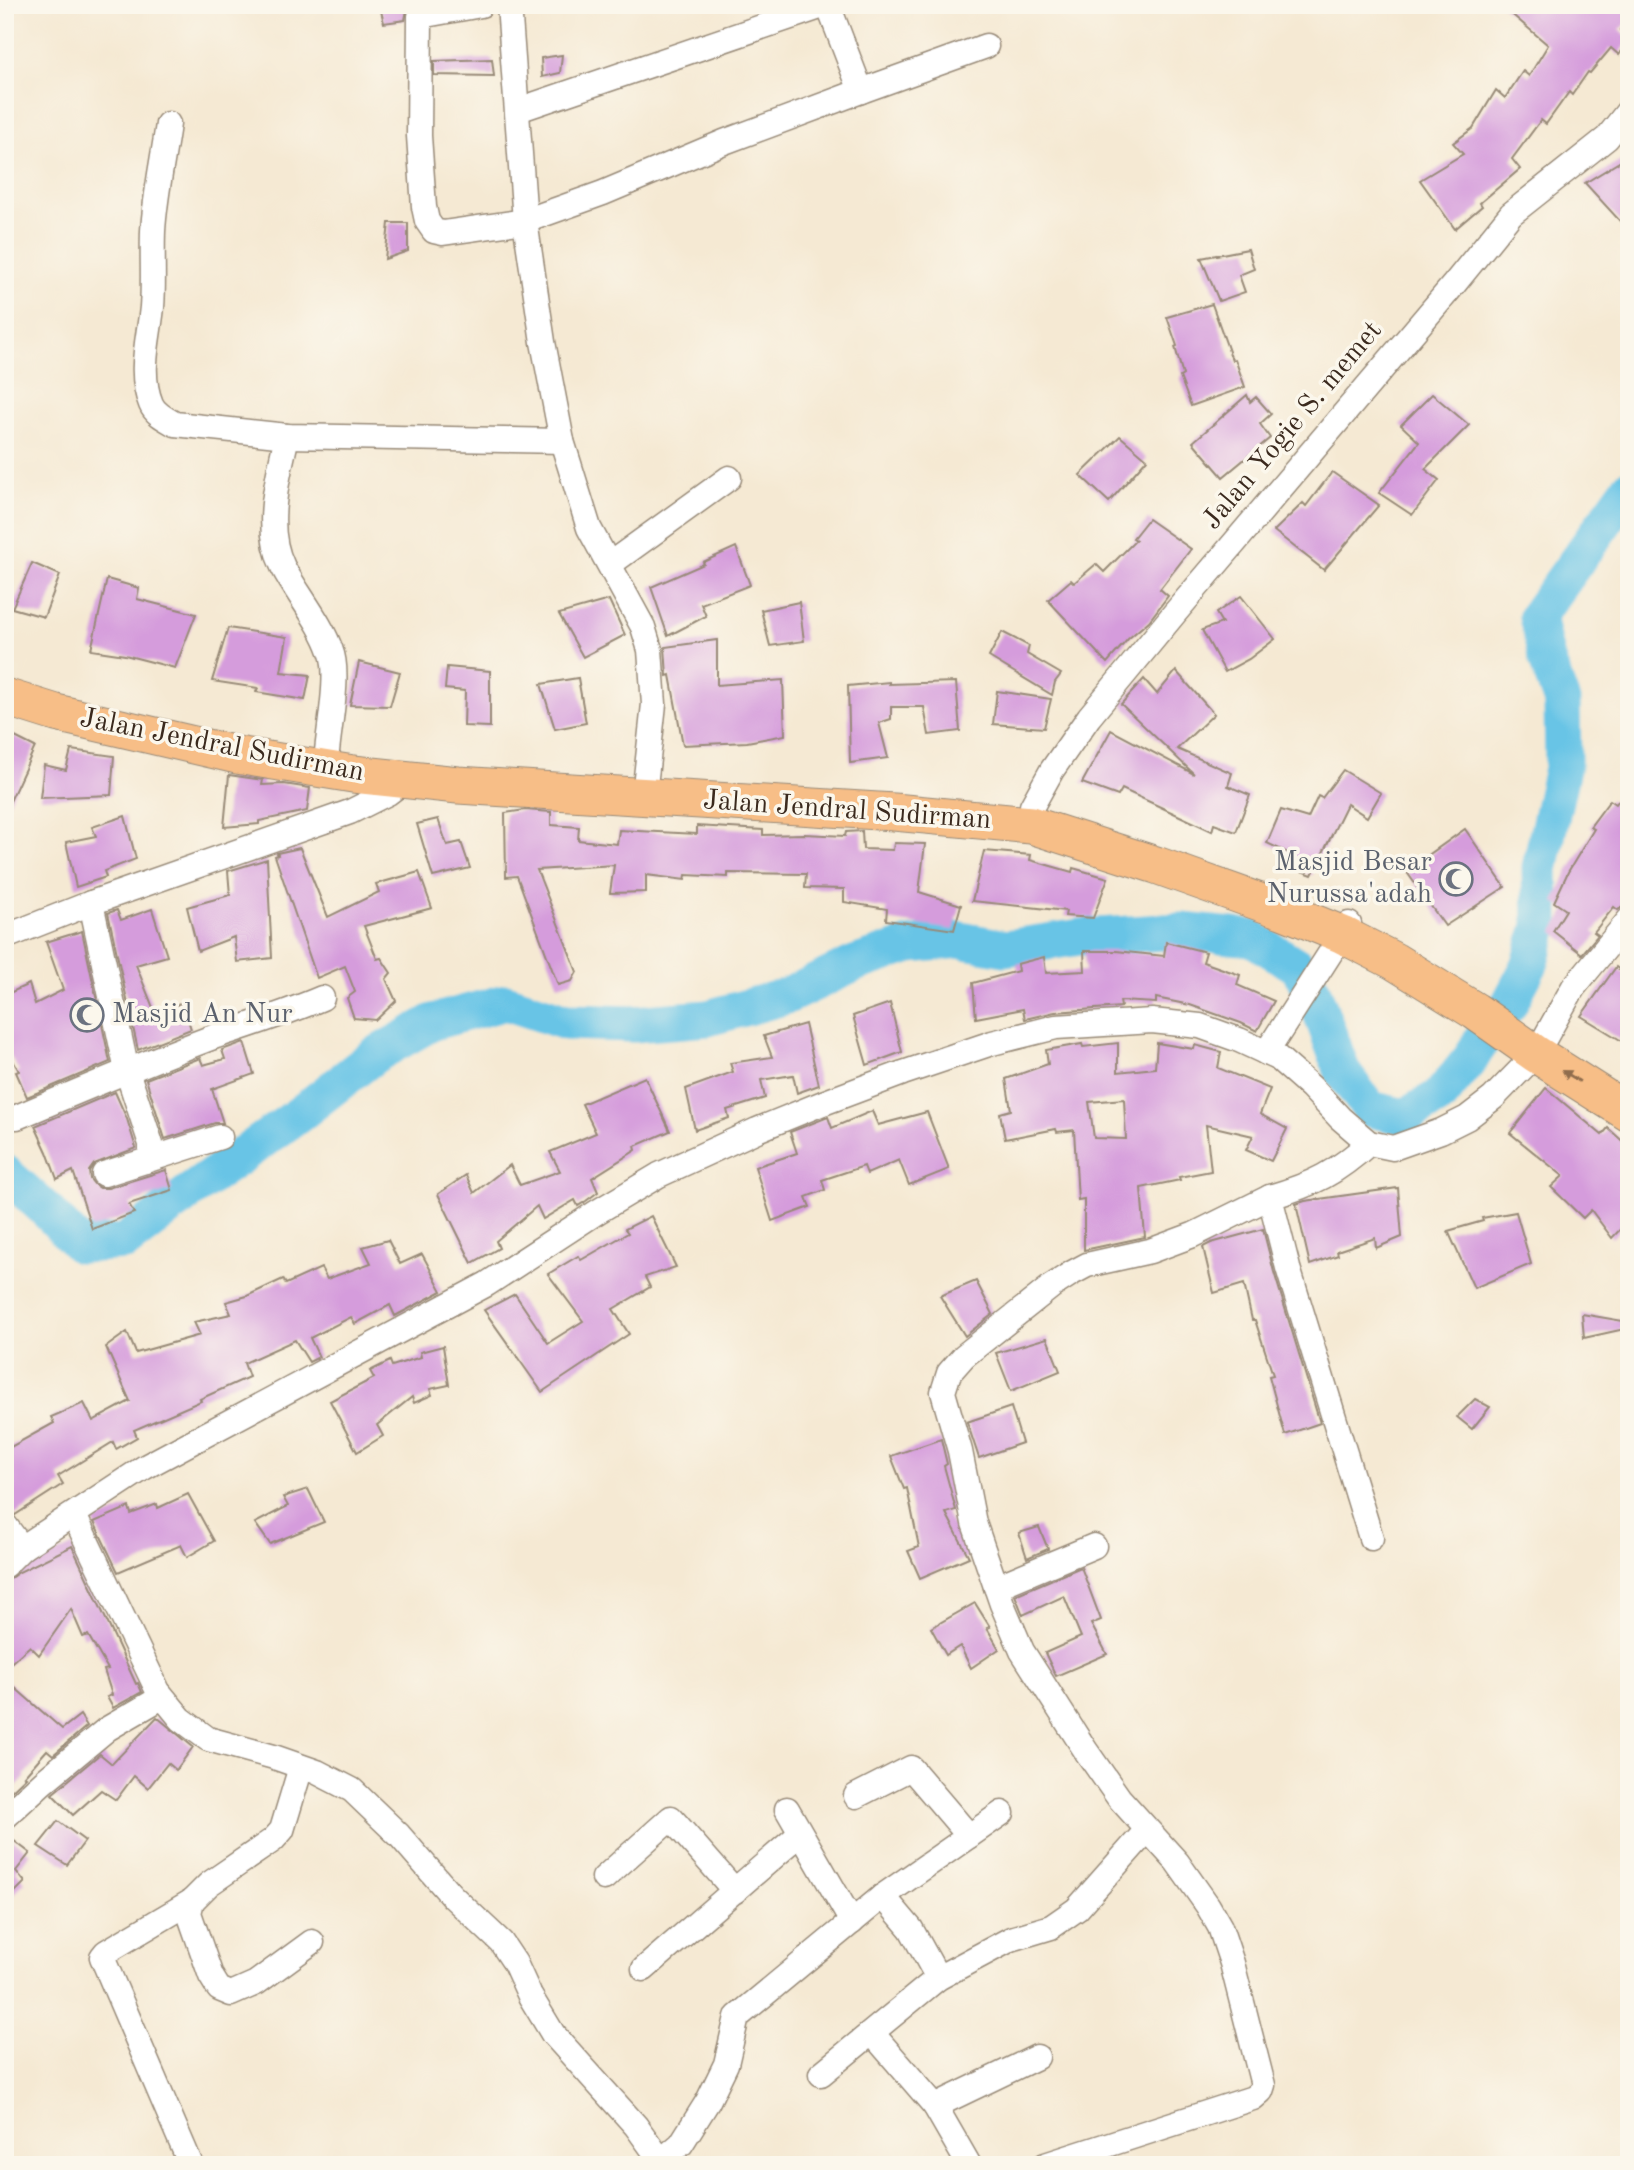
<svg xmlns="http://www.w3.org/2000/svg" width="1634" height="2170" viewBox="0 0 1634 2170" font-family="'Old Standard TT',serif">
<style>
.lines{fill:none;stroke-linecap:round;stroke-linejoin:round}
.river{stroke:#68c4e6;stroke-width:37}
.building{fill:#d59cdc;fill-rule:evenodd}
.minor-casing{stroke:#988a78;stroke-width:27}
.highway-casing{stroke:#988a78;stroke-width:39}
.minor{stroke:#fff;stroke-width:24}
.highway{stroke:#f7be87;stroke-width:37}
.oneway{fill:#906d4d}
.labels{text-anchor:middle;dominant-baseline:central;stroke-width:7;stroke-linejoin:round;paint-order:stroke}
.street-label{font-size:28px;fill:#3b2a1e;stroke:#fbf7ec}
.worship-label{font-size:28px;fill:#5b616d;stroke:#fbf7ec;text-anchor:end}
</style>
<rect width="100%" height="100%" fill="#fbf7ec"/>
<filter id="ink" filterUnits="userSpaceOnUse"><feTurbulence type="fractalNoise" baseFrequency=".0143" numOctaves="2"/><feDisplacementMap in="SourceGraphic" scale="14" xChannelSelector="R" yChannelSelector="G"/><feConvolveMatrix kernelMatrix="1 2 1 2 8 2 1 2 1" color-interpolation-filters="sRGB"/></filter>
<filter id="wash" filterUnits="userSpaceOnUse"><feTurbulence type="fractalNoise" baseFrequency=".00686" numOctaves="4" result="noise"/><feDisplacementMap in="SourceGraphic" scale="28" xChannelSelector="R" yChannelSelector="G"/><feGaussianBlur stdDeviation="1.57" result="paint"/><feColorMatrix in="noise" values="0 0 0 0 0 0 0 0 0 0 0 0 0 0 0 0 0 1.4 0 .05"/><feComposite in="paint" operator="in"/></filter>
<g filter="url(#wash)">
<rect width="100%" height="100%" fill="#f5e9d3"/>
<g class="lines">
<path class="river" d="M5,1173l40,36 35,36 45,-3 66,-51 106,-75 78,-61 58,-33 73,-20 60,20 68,2 74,-6 79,-22 67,-32 56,-19 50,-5 45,8 76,-11 101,-6 70,7 45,28 16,25 30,82 27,36 35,8 35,-21 31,-38 20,-34 17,-18 22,-42 11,-38 -1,-58 23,-104 -1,-62 -15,-42 -10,-44 92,-128"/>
</g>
<g id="blocks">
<g class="building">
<path d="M1501,5h128v16l-9,9 9,8v3l-10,14 -8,-7 -21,25 -2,-1 -16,23 -3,-3 -23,32 -5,-4 -29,39 8,10 -40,34 2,3 -27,23 -35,-49 43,-26 -10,-11 20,-15 23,-38 9,8 18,-27 6,5 19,-31z"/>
<path d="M410,6l-3,4 -2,10 -21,3 -4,-16z"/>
<path d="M562,55l-2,18 -18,4 -1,-19z"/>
<path d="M492,59l2,17 -60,-1v-14z"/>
<path d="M1629,156v75l-44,-48z"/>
<path d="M389,223h19v28l-23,8z"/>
<path d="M1248,249l6,20 -15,6 6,17 -26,9 -18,-43z"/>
<path d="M1212,304l20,56 3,-1 10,28 -54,19 -11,-29 3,-2 -8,-28 2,-1 -10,-29z"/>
<path d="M1432,394l37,31 -44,44 14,11 -27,35 -33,-22 40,-51 -18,-17z"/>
<path d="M1247,395l3,7 6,-5 15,17 -11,10 10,14 -47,39 -30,-35z"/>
<path d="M1120,436l27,23 -38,43 -29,-27z"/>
<path d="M1332,472l47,33 -55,65 -50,-39 29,-28 3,3z"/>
<path d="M1148,519l43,30 -31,40 8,7 -19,25 -21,18 -21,24 -59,-63 23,-20 3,3 22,-19 8,8 32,-32 -3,-2z"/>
<path d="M736,547l14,38 -49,19 5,12 -38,20 -17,-49 53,-23 -1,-2z"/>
<path d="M32,563l28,12 -16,42 -32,-9z"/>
<path d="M107,579l32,9 -2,11 59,15 -21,54 -50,-13 -34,-5z"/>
<path d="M1241,596l34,43 -26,20 -24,13 -23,-42 20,-7 -6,-10z"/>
<path d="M609,600l16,35 -42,22 -24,-43z"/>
<path d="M799,602l5,39 -34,5 -9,-36z"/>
<path d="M228,628l59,9 -6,35 29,3 -5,25 -49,-8 2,-4 -46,-7z"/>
<path d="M1002,632l27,14 -2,8 34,20 -6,8 -3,13 -63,-38z"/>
<path d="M717,640v45l66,-5 2,55 -38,7 -64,3 -13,-70 -3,1 -2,-29z"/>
<path d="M359,662l41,10 -10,34 -40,-1z"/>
<path d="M447,667l43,4v56l-26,-1 1,-35 -20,-2z"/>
<path d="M1176,671l38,43 -37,35 55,24 -4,13 22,9 -14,37 -22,-8 -2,7 -90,-42 -4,7 -36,-13 29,-53 83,44 -73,-70 23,-25 13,15z"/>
<path d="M578,678l8,45 -31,6 -14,-45z"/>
<path d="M889,682v2l67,-2 4,49 -31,4 -5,-28h-33v12l-12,4 9,35 -38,5 -2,-77z"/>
<path d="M997,691l54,8 -7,29 -51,-4z"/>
<path d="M11,735l24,12 -30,65v-66z"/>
<path d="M71,750l43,6 -3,39 -71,3 4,-33 22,5z"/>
<path d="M1343,770l38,23 -14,24 -20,-13 -35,71 -24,-9 4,-11 -25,-12 14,-33 27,8 10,-22 4,2z"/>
<path d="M229,775l34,5 -1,5 22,-1 26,4 -3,23 -48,10v3l-35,3z"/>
<path d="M1629,786v116l-11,8 -4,-3 -20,25 4,3 -16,19 -29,-23 13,-21 -12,-8 14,-30 26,-43 -4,-2 20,-27 6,4z"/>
<path d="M525,810l26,2v13l28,2 -1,13 39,4 2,-14 78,4v-8l66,4v5l41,-1 41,2 1,-4 16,-1 1,18 30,1 1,-7 31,1 -6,48 42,13 -7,25 -68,-10 1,-11 -43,-7v-13l-39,-1 1,-14 -78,-1v4l-42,-2 -1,5 -39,-5v17l-36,1 4,-28 -77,5 40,102 -5,9 -14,4 -41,-109 -11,1 -1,-64z"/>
<path d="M125,816l11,43 -32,12 2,6 -30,10 -10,-45 30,-6 -4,-9z"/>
<path d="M438,819l9,26 14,-3 9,26 -37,9 -16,-53z"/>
<path d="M1465,829l40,58 -60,39 -39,-55z"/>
<path d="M300,848l28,69 51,-25 -3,-8 43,-12 13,36 -68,18 13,33 4,-1 10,15 -5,6 10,22 -20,19 -22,-2 -7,-20 8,-6 -10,-26 -28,12 -42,-122 3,-1 -1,-2z"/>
<path d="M984,851l47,4 -1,5 42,12 1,-4 35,10 -15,40 -28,-2 1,-5 -94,-10z"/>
<path d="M267,859l5,99 -35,4 -3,-25 -36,14 -11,-44 43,-12 -2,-24z"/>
<path d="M152,909l15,47 -31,9 20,50 26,-13 9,27 -53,21 -30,-137 9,-3 4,10z"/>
<path d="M82,931l28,131 -83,35 -11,-25 3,-1 -14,-24v-30l4,-1 -4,-21 24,-11 6,20 28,-14 -17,-48z"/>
<path d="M1166,942l40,10 -3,10 37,13 -3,10 37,16 -17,30 -16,-8 -51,-18 -34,-7v5l-36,-2 1,6 -66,5 -30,7 -2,-10 -47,9 -3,-35 45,-12 -1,-7 27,-7 2,16 39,-2 -1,-20h32l48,5z"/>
<path d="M1616,967l13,10v54l-7,10 -41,-25z"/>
<path d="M890,1003l12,49 -35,13 -14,-49z"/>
<path d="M805,1024l14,61 -22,8 -4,-18 -32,5 4,18 -38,12 2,8 -34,12 -9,-41 47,-17 -3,-9 42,-6 -8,-21z"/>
<path d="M244,1042l10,32 -42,15 11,34h-8l-50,16 -19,-60 54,-21 3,7 22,-6 -3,-9z"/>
<path d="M1118,1043v29l37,-4 2,-25 37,6 1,-4 26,7 -3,16 52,21 -10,25 27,15 -16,32 -25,-11 7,-14 -47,-11 5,46 -32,6 1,3 -39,8 4,49 -61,13v-51l-6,1 -4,-70 -17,2 -1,-3 -51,10 -5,-26 11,-3 -5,-31 42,-15 -2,-14 36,-6 1,3zM1124,1099l2,40 -32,-1 -5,-36z"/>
<path d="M645,1077l25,54 -35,15 1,4 -44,28 6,14 -12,9 -8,5 -3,-6 -32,19 -6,-13 -41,35 3,7 -27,15 -34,-69 28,-19 8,18 36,-28 10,20 40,-14 -10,-19 46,-19 -14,-29z"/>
<path d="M1546,1088l56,47 6,-7 21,19v73l-17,18 -21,-28 -8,8 -32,-31 12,-11 -53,-43z"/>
<path d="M115,1092l12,27 9,29 -42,16 -5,7 1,8 4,5 6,4h8l58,-18 6,20 -43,14 5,9 -42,16 -19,-58 -16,8 -10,-27 -12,-26z"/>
<path d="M872,1111l6,14 49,-13 22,57 -40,16 -10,-25 -32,14 -3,-8 -42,14 3,10 -19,7 4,10 -38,14 -17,-54 42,-14 -7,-21 38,-15 4,11z"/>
<path d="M1398,1188l4,49 -26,11 -1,-10 -38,13 1,4 -28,10 -14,-61 9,-3z"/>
<path d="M1516,1212l15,52 -57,24 -26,-57 35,-10 -1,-3z"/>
<path d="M651,1216l25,51 -31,10 5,10 -37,22 16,25 -87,58 -58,-82 31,-16 33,49 35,-22 -35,-47 30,-18 3,4 47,-27 -3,-4z"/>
<path d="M1263,1229l11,43 46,151 -35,12 -16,-59 4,-1 -18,-55h-3l-8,-36 -30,9 -11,-46 8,-4z"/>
<path d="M388,1240l12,24 22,-10 20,37 -47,25 -5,-11 -35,19 -4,-7 -41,21 9,19 -10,5 -14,-22 -51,23 5,14 -49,22 1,2 -67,29 3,7 -21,12 -3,-7 -55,34 5,8 -48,31 -6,-4 -4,-6v-55l49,-27 -3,-6 33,-14 9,18 37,-20 -24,-54 21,-15 9,21 64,-18 -6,-13 37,-8 -5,-12 21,-6 36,-17 3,5 35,-16 6,11 44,-16 -8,-16z"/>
<path d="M976,1281l17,33 -28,22 -25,-40z"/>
<path d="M1582,1314l47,8v6l-45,10z"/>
<path d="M1047,1338l13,33 -49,20 -15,-38z"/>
<path d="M443,1346l6,39 -19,4 2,6 -18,8 -2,-6 -35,28 6,11 -26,16 -27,-51 44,-23 -4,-7 20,-10 2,5 29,-9 -1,-5z"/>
<path d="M1475,1399l15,8 -18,22 -15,-12z"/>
<path d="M1011,1407l11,36 -43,15 -12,-36z"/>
<path d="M941,1439l6,25 -3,2 12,44 -10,3 23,44 -49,21 -12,-27 11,-4 -12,-59 -3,1 -13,-33z"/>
<path d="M308,1489l16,33 -54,22 -15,-21 33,-17 -5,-9z"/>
<path d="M188,1494l26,47 -27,16 -6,-12 -63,27 -24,-50 35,-15 2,7 26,-10 1,4z"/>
<path d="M1039,1527l9,22 -21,9 -8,-25z"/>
<path d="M72,1546l64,138 2,-1 4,9 -29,16 -6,-11 5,-2 -8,-25 4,-1 -20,-34 -5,2 -12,-28 -32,46 -9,-9 -25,22v-89h4l10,-7z"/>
<path d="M1081,1567l20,53 -10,4 16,30 -51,22 -11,-23 36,-16 -17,-41 -41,19 -8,-20z"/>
<path d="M975,1603l15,24 -3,1 12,21 -28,19 -11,-22 -14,9 -15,-27z"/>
<path d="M5,1679l57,50 18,-14 7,11 -34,29 -6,-5 -23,26 2,1 -21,20z"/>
<path d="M157,1717l36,30 -17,23 -8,-7 -20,25 -14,-12 -18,24 -15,-10 -28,25 -21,-21 48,-40 12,10z"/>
<path d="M58,1821l27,20 -18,24 -29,-19z"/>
<path d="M5,1834l25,19 -14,18 9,11 -20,20z"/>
</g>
</g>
</g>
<g filter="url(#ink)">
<use href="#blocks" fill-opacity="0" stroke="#988a78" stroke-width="2"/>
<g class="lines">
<defs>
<g id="minor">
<path d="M481,5l-61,11 -1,120 5,71 3,14 7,10 9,2 82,-12 78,-28 121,-51 137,-51 -33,-86"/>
<path d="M509,5l16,216 18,121 19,99 27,87 54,99 7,23 4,54 -8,73"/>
<path d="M861,91l125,-45"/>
<path d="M518,110l308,-105"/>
<path d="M168,124c-5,36 -13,71 -15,107 -1,26 1,51 -1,76 -3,31 -14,66 -1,97 4,10 15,15 24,20l112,12 275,5"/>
<path d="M287,436c-9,41 -24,91 -4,131 14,27 38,55 48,84 9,22 -2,76 -4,101"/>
<path d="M610,564l119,-86"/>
<path d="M1031,825l1,-19 20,-36 37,-53 85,-103 281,-331 56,-69 96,-76 22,-28"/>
<path d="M91,903l36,168 24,73v10l-6,7 -41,13"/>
<path d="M5,937l86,-34 259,-91 38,-19 21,-16"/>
<path d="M1266,1053l83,-129"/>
<path d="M17,1117c66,-28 132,-56 199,-81 36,-12 71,-23 106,-38"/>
<path d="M1369,1143c-33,30 -55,41 -99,54l18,71 83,270"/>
<path d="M145,1161l75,-24"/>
<path d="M74,1515l84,176 23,28 27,20 66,18 43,15 35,18 47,45 53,61 49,46 14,21 15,33 23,38 83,92 28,39"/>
<path d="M5,1525l17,23"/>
<path d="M5,1565l17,-17 123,-81 342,-183 110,-72 62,-37 98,-45 66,-27 80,-30 89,-30 64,-16 96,-6 48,5 39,14 39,18 33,29 29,31 29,25 24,5 48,-17 26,-13 26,-20 43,-44 37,-66 56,-68"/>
<path d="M996,1587l98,-41"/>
<path d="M301,1767l-19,63 -9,10 -64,44 -17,17 -3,12 22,63 8,13 12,5 25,-11 56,-41"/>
<path d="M856,1796l55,-28 58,68"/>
<path d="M787,1809l65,113"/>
<path d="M5,1817l38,-35 64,-53 55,-32"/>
<path d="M604,1878l67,-60 64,73"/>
<path d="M883,1896l28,33 27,49"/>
<path d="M644,1969l156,-135"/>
<path d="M872,2033l63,73 34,59"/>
<path d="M821,2074l117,-96 73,-39 40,-12 26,-18 70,-79"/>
<path d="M935,2106l102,-49"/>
<path d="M662,2160l19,-16 27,-43 18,-37 11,-47 146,-121 119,-83"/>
<path d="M191,2165l-89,-208 4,-5 86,-51"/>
<path d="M1045,2165l208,-67 8,-7 2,-6 -31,-122 -12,-36 -12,-21 -31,-44 -58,-64 -33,-47 -64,-100 -20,-47 -28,-81 -14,-72 -17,-59 6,-19 15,-17 88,-70 20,-13 15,-8 63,-14 43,-16 77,-38"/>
</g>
<path id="highway" d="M5,697l51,16 181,42 116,19 105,11 436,27 137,13 125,40 126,45 61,25 51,26 81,50 61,43 93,59"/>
</defs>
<use href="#minor" class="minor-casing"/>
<use href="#highway" class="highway-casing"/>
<use href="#minor" class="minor"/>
<use href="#highway" class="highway"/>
</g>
<defs><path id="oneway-solid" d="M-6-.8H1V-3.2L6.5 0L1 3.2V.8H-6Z" transform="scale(1.75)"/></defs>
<use class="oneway" href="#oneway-solid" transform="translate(1571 1076) rotate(-148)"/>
</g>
<defs>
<symbol id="mosque-ring" viewBox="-11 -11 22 22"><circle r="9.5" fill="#fbf7ec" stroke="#6b7280" stroke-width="1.5"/><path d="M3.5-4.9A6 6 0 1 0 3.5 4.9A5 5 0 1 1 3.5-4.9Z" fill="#6b7280"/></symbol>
</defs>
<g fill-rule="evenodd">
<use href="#mosque-ring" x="1437" y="860" width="38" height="38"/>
<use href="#mosque-ring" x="68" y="996" width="38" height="38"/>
</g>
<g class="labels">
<g class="street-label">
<text transform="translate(1293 426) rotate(-50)">Jalan Yogie S. memet</text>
<text transform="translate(222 746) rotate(11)">Jalan Jendral Sudirman</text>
<text transform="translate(847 811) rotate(4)">Jalan Jendral Sudirman</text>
</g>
<g class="worship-label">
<text x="1432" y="863">Masjid Besar<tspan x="1432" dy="32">Nurussa'adah</tspan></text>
<text x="112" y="1015" text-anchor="start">Masjid An Nur</text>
</g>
</g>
<rect width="1634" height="2170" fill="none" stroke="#fbf7ec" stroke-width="28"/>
</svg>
